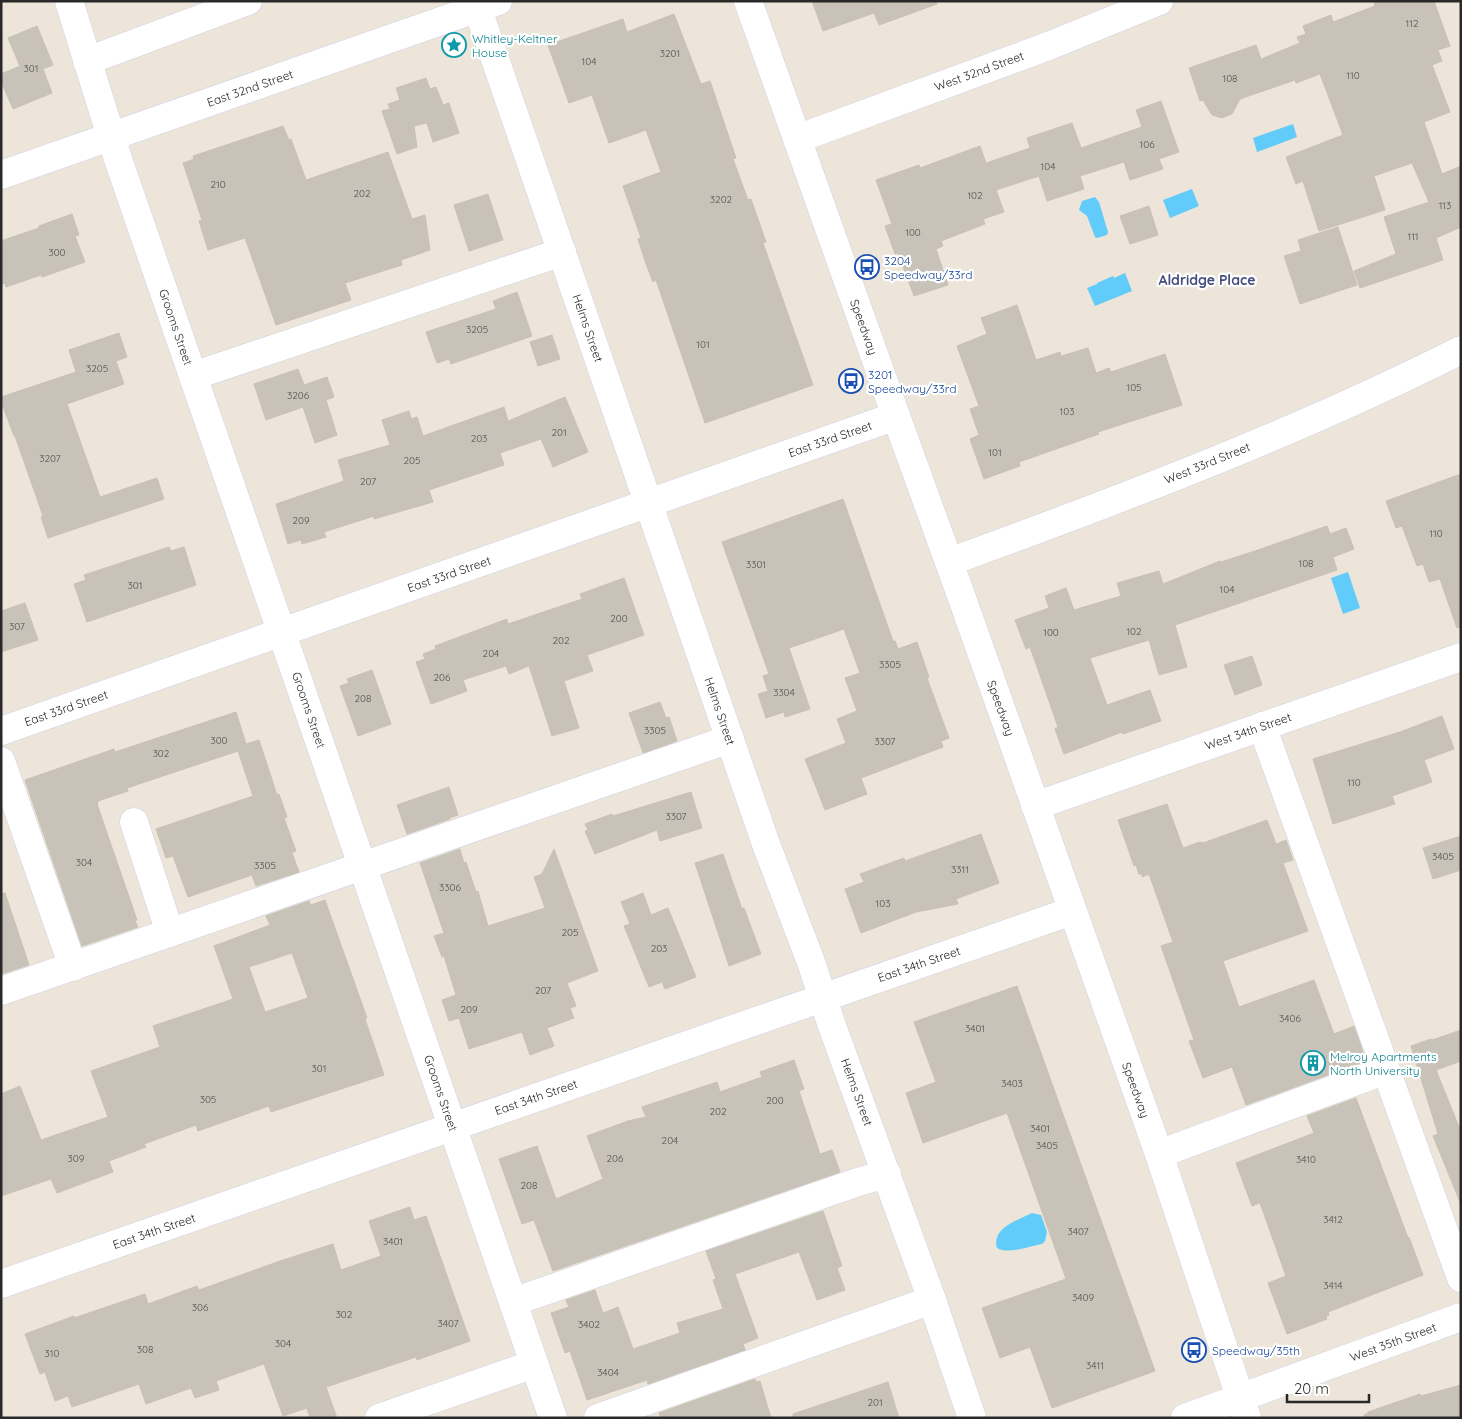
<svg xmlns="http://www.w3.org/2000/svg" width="1462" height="1419" viewBox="0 0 1462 1419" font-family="Quicksand,sans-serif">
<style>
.water{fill:#61cbfa}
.building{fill:#c8c2b9;stroke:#c8c2b3;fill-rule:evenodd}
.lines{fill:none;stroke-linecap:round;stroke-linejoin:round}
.minor-casing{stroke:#cfd2e4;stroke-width:29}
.minor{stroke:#fff;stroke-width:28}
.labels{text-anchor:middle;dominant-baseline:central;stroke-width:4.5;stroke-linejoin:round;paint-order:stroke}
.number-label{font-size:10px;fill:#514f4d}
.culture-label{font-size:12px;fill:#0d838f;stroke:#fff;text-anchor:start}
.street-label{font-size:12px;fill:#292929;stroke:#fff}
.transit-label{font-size:12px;fill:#164399;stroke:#fff;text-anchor:start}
.neighbourhood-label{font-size:14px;font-weight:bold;fill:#454d7e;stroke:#fff}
</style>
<rect width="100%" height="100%" fill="#ede5d9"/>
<g class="water">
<path d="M1293,124l4,13 -40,15 -4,-14z"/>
<path d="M1192,189l7,17 -29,12 -7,-18z"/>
<path d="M1095,197l4,5 9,30 -1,3 -10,3 -2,-1 -8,-21 -8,-6 3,-9z"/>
<path d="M1125,273l7,18 -37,15 -8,-18 10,-4v-1l16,-7 1,2z"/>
<path d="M1348,572l12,36 -17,6 -12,-36z"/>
<path d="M1032,1213l9,2 6,17 -2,9 -3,3c-13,2 -33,11 -45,4 -6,-20 21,-28 35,-35z"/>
</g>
<g class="building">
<path d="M812,1h124l1,3 -58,21 -5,-12 -51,18z"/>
<path d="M1374,1h60l16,45 -12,4 4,11 -10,4 18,47 -26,10 18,52 19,-8v61l-25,11 7,22 -83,28 -6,-17 42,-17 -12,-37 45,-15 -17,-39 -38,13 11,34 -66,21 -16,-50 -7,3 -10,-27 57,-22 -23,-61 -24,9 -1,-3 -55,19 -8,15 -10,4 -10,-3 -9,-15 -3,1 -11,-33 67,-23 5,14 39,-16 -3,-6 9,-3 -3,-8 28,-11 2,7 42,-16z"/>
<path d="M674,14l27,70 9,-3 26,77 -3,1 15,41 3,-1 15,43 -3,1 50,142 -108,38 -49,-143 -3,2 -7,-18 -8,-25 3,-1 -18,-52 38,-14 -15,-42 -37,13 -17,-48 -23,8 -21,-58 75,-26 4,13z"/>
<path d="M37,26l16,39 -10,4 9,24 -39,16 -12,-28v-7l19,-8 -12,-28z"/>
<path d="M426,78l4,11 6,-2 7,18 6,-2 10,30 -26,9 -6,-19 -13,3 3,21 -20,7 -15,-43 8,-2 -2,-5 12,-4 -4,-12z"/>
<path d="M1161,101l18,51 -20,7 4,10 -33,11 -6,-18 -44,14 4,13 -37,12 -8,-25 -43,14 8,22 -21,7 2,5 -44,17 2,5 -7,3 12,36 -34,11 -16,-43 -3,1 -10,-28 7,-2 -16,-44 43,-15 1,3 60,-22 6,17 44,-15 -3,-10 45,-15 9,25 61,-21 -6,-17z"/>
<path d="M283,126l6,14 2,-1 15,41 82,-28 24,67 13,-4 5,35 -29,10 1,5 -57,18 6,17 -75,25 -31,-87 -37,12 -9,-29 3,-1 -19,-57 11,-4 -1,-3z"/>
<path d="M488,194l15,46 -34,11 -15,-46z"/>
<path d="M1149,206l9,29 -28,9 -10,-28z"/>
<path d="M72,214l7,21 -4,1 10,26 -43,15 -1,-2 -35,12 -1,-4 -4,2v-44l38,-13v-2z"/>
<path d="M1338,227l19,58 -57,19 -16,-48 17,-5 -3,-11z"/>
<path d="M517,292l15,44 -81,28 -2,-5 -12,4 -11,-31 70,-23 -3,-8z"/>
<path d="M1017,305l19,55 24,-8 1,4 27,-8 8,25 13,-5 2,4 54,-18 17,51 -84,27 1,2 -80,28 1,4 -36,13 -14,-40 9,-4 -9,-26 9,-3 -22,-60 30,-12 -6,-16z"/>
<path d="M119,333l8,24 -11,4 8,23 -57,20 33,93 57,-19 7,21 -116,39 -7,-21 2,-1 -28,-80h-1l-13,-35v-4l75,-25 -7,-22z"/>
<path d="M552,335l8,24 -22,7 -8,-24z"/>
<path d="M298,369l6,16 23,-8 7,20 -8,3 11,35 -22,8 -12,-36 -37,13 -12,-36z"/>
<path d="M565,397l23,55 -35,15 -12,-28 -41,14 4,12 -75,25 4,12 -59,17v-3l-50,16 2,5 -24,7 -1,-4 -13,4 -12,-40 68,-23 -6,-21 52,-15 -8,-25 27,-9 2,8 6,-2 6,19 81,-29 4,14z"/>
<path d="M1461,474v153l-4,1 -17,-49 -11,3 -6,-18 -6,2 -15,-40 -6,2 -10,-27z"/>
<path d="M843,499l50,142h2l3,8 19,-7 12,35 -2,1 22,60 -8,3 2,6 -82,31 6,16 -42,16 -20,-51 41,-16 -9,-24 20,-8 -12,-33 15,-5 -16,-44 -55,19 21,61 -25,8 -1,-5 -18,6 -8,-24 10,-3 -5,-15 6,-2 -47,-132z"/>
<path d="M1327,526l3,8 16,-6 8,21 -21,8 4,13 -162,55 12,42 -28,8 -10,-35 -59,18 17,47 43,-15 11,31 -38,13 -1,-2 -58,22 -9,-25 3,-2 -28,-80 -4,2 -11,-29 34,-12 -4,-12 21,-8 8,22 47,-14 -4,-13 42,-12 4,13 57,-23 1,1 34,-11z"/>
<path d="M169,547l2,4 13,-4 12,38 -109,37 -13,-38 12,-4 -2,-5z"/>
<path d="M624,578l20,57 -57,20 6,16 -29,10 15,47 -27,8 -23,-70 -20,8 -3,-8 -43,14 4,11 -36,13 -15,-42 9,-3 -2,-5 13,-5 -1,-3 72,-27 1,5 74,-25 -2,-5z"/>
<path d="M25,603l13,37 -37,12v-41z"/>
<path d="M1252,656l10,29 -27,10 -11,-30z"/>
<path d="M372,670l19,54 -33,12 -18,-50 9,-3 -2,-4z"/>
<path d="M660,702l6,16 3,-1 8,24 -34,12 -14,-40z"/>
<path d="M236,712l10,32 13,-4 18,55 2,-1 8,23 -3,1 12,33 -4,2 7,19 -43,14 -4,-11 -64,22 -15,-41 -7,2 -10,-29 97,-33 -15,-45 -111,37 1,3 -30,10v2l-1,1 40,116 -2,1 3,6 -56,19 -57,-166 89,-31 1,3z"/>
<path d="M1442,716l12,33 -30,11 8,22 -40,14 3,8 -62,20 -20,-65 87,-27z"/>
<path d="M449,787l9,28 -9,3 1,1 -43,15 -10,-29z"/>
<path d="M691,792l11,36 -42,13 -3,-11 -62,24 -10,-23 3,-1 -3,-6 27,-10 1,2z"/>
<path d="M1167,804l16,44 17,-6 3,1 64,-23 9,24 10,-4 7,20 -10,3 25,68 -85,30 16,46 75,-27 20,54 20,-8 12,35 -120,44 -14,-38 -29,11 -14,-37 5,-1 -33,-94 12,-4 -24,-68 -7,3v-3h-3l-3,-9 -2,1 -16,-46z"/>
<path d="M981,834l18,49 -43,16 2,5 -42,8 -55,21 -16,-44 19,-7 -4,-8 44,-16 1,3z"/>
<path d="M1461,836v34l-28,9 -10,-31z"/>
<path d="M460,849l4,14 2,-1 10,30 2,-1 10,35 57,-18 -11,-31 8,-3 12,-25 44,122 -31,12 9,23 -6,2 4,10 -27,10 7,18 -24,9 -8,-23 -53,17 -10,-31 -10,3 -7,-21 14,-5 -12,-39 -2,1 -8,-21 10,-3 -24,-70z"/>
<path d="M723,854l19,55 2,-1 17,46 -32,12 -34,-103z"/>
<path d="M5,893l24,72 -28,9v-80z"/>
<path d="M643,893l8,22 17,-7 28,69 -31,12 -3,-7 -13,5 -25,-61 6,-2 -9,-22z"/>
<path d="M325,900l42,118 -2,1 19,56 -113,37 -2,-6 -71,25 -2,-6 -52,19 2,3 -37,14 4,11 -56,21 -6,-14 -50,17v-102l19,-8 21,54 67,-23 -17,-46 69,-24 -7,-21 80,-27 -19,-53 56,-21 -4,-9 43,-15 2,4zM292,953l16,45 -43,14 -16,-45z"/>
<path d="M1017,986l138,385 -103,37 -22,-61 -30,11 -18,-50 84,-29 -59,-166 -84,30 -17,-50 30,-11 -22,-60z"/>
<path d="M1461,1030v31l-25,9 23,57 2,-1 -1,76 -27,-66 5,-2 -27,-88 20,-7 1,1z"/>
<path d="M794,1060l10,29 -5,2 21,63 12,-4 8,22 -287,99 -19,-51 -12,4 -23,-65 38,-13 19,53 47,-20 -16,-43 41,-15 18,-4 -4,-10 75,-25 3,10 42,-15 -2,-5z"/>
<path d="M1356,1098l52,140 1,-1 14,38 -95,37 1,3 -3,1 1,3 -40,15 -19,-51 18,-7 -26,-73 -8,3 -16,-43 78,-30 -7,-17z"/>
<path d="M410,1207l4,13 12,-4 44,125 -53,19 -1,-3 -90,30 11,31h-27l-3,-10 -24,8 -19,-52 -48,17 3,9 -24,8 -4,-10 -45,16 -7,-20 -67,23 -4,-11 -13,5 -10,-29 -5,2 -15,-40 49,-18v2l71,-24 3,10 49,-18 2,4 81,-29 53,-17 8,26 40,-14 -12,-35z"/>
<path d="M823,1211l19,55 -5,2 8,22 -28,10 -18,-48 -64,22 23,64 -15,6 2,6 -97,34 -1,-4 -60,20 -17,-49 -5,2 -14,-40 18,-6 -3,-7 29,-10 8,23 15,-6 15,42 47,-16 -3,-10 46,-14 -10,-29 3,-1 -10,-28z"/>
<path d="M755,1379l1,3 4,-1 11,37h-110l-2,-5z"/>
<path d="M888,1382l11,36h-106v-4z"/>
<path d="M1461,1385v33h-97v-3l4,-2v-1l52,-18 1,2z"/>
</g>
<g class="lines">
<defs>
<g id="minor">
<path d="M69,1l49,158 435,1259"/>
<path d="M475,1l291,843 45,118 20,61 101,277 40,118"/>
<path d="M748,1l148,415 66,182 197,556 88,264"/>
<path d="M87,61l161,-60"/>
<path d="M797,139l254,-94 108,-44"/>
<path d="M1,175l497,-174"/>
<path d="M193,376l369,-124"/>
<path d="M949,562c173,-63 347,-129 512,-212"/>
<path d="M1262,726l199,552"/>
<path d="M1,731l895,-315"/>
<path d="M1,761l72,206"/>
<path d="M1035,806l426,-149"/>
<path d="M134,822l36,111"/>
<path d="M1,991l729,-252"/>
<path d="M1159,1154l227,-84"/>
<path d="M1,1284l1071,-373"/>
<path d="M513,1302l345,-120 29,-8"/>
<path d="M379,1418l155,-54"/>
<path d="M598,1418l334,-118"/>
<path d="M1185,1418l276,-101"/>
</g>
</defs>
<use href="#minor" class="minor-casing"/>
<use href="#minor" class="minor"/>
</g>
<defs>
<symbol id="sight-ring" viewBox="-11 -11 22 22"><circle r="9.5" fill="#fff" stroke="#0f9aa8" stroke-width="1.5"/><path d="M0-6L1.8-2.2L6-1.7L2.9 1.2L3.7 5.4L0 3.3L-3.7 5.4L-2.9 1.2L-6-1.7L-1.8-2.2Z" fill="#0f9aa8"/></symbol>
<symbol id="bus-ring" viewBox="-11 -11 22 22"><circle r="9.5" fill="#fff" stroke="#1a4fb4" stroke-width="1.5"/><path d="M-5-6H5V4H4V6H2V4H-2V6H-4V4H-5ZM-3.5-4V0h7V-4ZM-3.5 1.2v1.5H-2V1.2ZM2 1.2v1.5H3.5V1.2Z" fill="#1a4fb4"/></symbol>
<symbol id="building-ring" viewBox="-11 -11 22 22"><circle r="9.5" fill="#fff" stroke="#0f9aa8" stroke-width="1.5"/><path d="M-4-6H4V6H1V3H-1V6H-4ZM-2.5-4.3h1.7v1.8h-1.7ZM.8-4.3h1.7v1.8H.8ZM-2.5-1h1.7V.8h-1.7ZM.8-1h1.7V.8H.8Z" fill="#0f9aa8"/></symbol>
</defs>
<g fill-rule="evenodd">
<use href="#sight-ring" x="440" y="31" width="28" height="28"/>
<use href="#bus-ring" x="853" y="253" width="28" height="28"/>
<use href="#bus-ring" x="837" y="367" width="28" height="28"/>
<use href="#building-ring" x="1299" y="1049" width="28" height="28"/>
<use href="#bus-ring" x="1180" y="1336" width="28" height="28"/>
</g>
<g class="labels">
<g class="number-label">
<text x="1412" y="23">112</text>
<text x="670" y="53">3201</text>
<text x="589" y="61">104</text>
<text x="31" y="68">301</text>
<text x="1353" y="75">110</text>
<text x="1230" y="78">108</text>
<text x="1147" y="144">106</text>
<text x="1048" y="166">104</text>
<text x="218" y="184">210</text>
<text x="362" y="193">202</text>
<text x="975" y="195">102</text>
<text x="721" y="199">3202</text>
<text x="1445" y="205">113</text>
<text x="913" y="232">100</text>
<text x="1413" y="236">111</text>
<text x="57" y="252">300</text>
<text x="477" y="329">3205</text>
<text x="703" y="344">101</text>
<text x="97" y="368">3205</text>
<text x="1134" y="387">105</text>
<text x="298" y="395">3206</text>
<text x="1067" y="411">103</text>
<text x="559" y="432">201</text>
<text x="479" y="438">203</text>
<text x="995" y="452">101</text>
<text x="50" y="458">3207</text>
<text x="412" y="460">205</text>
<text x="368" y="481">207</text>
<text x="301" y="520">209</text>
<text x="1436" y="533">110</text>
<text x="1306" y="563">108</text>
<text x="756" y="564">3301</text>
<text x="135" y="585">301</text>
<text x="1227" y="589">104</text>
<text x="619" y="618">200</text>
<text x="17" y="626">307</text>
<text x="1134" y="631">102</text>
<text x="1051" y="632">100</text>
<text x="561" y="640">202</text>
<text x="491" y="653">204</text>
<text x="890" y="664">3305</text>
<text x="442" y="677">206</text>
<text x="784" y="692">3304</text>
<text x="363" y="698">208</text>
<text x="655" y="730">3305</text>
<text x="219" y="740">300</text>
<text x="885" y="741">3307</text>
<text x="161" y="753">302</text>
<text x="1354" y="782">110</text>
<text x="676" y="816">3307</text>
<text x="1443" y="856">3405</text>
<text x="84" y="862">304</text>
<text x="265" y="865">3305</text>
<text x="960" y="869">3311</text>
<text x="450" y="887">3306</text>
<text x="883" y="903">103</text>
<text x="570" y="932">205</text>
<text x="659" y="948">203</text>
<text x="543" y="990">207</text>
<text x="469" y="1009">209</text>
<text x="1290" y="1018">3406</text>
<text x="975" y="1028">3401</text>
<text x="319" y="1068">301</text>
<text x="1012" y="1083">3403</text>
<text x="208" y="1099">305</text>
<text x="775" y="1100">200</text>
<text x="718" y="1111">202</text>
<text x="1040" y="1128">3401</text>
<text x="670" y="1140">204</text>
<text x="1047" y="1145">3405</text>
<text x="76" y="1158">309</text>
<text x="615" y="1158">206</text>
<text x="1306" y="1159">3410</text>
<text x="529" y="1185">208</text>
<text x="1333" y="1219">3412</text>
<text x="1078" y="1231">3407</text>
<text x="393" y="1241">3401</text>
<text x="1333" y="1285">3414</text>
<text x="1083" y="1297">3409</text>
<text x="200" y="1307">306</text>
<text x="344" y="1314">302</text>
<text x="448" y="1323">3407</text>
<text x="589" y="1324">3402</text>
<text x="283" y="1343">304</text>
<text x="145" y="1349">308</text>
<text x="52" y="1353">310</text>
<text x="1095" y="1365">3411</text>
<text x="608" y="1372">3404</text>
<text x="875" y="1402">201</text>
</g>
<g class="culture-label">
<text x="472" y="38">Whitley-Keltner<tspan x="472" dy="14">House</tspan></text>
<text x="1330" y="1056">Melroy Apartments<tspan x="1330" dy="14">North University</tspan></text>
</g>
<g class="street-label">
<text transform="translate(979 71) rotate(-20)">West 32nd Street</text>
<text transform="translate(250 88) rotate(-19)">East 32nd Street</text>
<text transform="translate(176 327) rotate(71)">Grooms Street</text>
<text transform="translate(864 327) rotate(70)">Speedway</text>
<text transform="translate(588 328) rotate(71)">Helms Street</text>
<text transform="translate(830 439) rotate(-19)">East 33rd Street</text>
<text transform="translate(1207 463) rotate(-22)">West 33rd Street</text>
<text transform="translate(449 574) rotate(-19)">East 33rd Street</text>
<text transform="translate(66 708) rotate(-19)">East 33rd Street</text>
<text transform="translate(1001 708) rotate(70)">Speedway</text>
<text transform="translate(309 710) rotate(71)">Grooms Street</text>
<text transform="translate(720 711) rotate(71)">Helms Street</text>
<text transform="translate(1248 731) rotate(-19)">West 34th Street</text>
<text transform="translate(919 964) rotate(-19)">East 34th Street</text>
<text transform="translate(1136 1090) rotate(70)">Speedway</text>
<text transform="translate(857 1092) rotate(70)">Helms Street</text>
<text transform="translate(441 1093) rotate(71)">Grooms Street</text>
<text transform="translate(536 1097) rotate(-19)">East 34th Street</text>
<text transform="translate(154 1231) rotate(-19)">East 34th Street</text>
<text transform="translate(1393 1342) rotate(-20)">West 35th Street</text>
</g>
<g class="transit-label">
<text x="884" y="260">3204<tspan x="884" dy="14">Speedway/33rd</tspan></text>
<text x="868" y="374">3201<tspan x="868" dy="14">Speedway/33rd</tspan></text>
<text x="1212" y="1350">Speedway/35th</text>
</g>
<g class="neighbourhood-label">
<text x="1207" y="280">Aldridge Place</text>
</g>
</g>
<rect width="1462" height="1419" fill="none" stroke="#292929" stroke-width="5"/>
<path d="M1287 1394v8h82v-8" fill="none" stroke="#292929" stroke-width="2.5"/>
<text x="1294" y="1394" font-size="15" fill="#292929" stroke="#ffffff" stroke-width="4" paint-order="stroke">20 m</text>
</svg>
